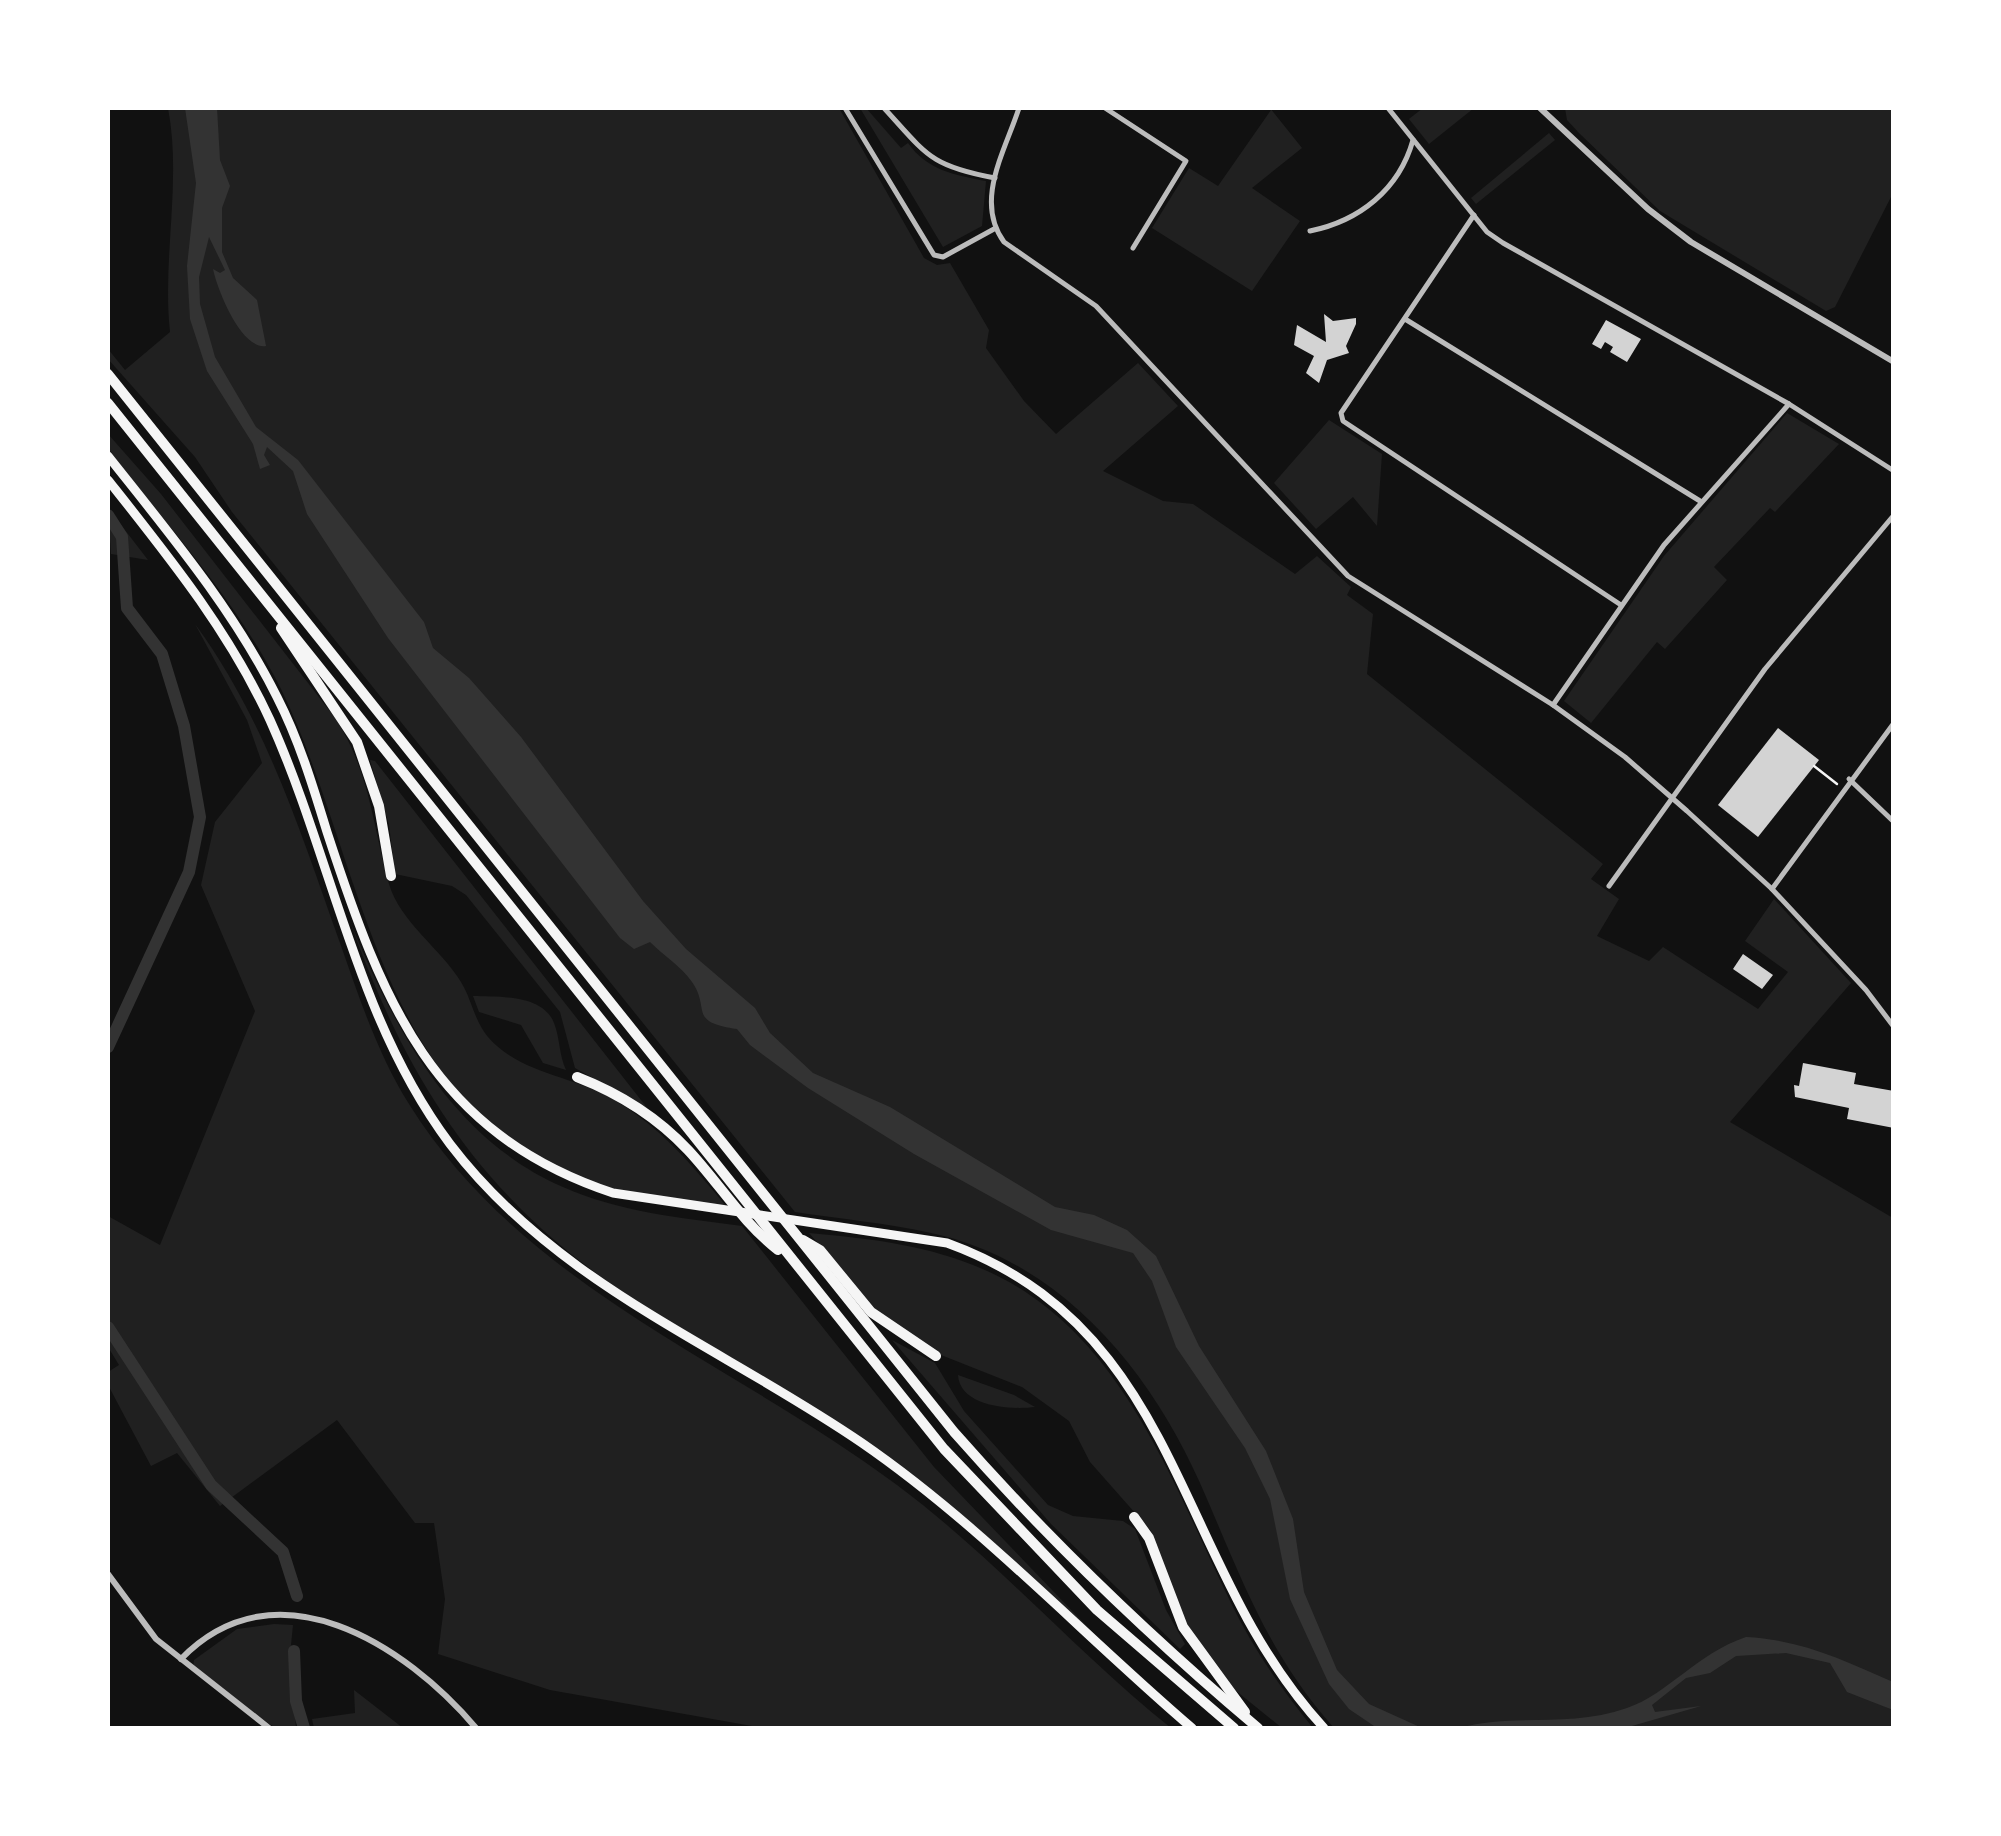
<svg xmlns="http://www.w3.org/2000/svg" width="2001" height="1836" viewBox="0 0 2001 1836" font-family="Literata,serif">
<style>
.green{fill:#202020}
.water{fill:#333}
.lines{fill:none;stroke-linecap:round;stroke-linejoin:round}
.canal{stroke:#333;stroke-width:12}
.building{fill:#d3d3d3}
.path{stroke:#f5f5f5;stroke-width:2.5}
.minor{stroke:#bcbcbc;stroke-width:5}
.tertiary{stroke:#bcbcbc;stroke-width:6}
.trunk{stroke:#f5f5f5;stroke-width:9}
.motorway{stroke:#f5f5f5;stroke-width:10}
</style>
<rect width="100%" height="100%" fill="#111"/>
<g class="green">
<path d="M168,108h671l85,150 13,7 13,-2 39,67 -3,18 38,53 32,33 82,-71 40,43 -75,65 60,30 30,3 102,70 22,-18 34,31 -4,8 26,19 -6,60 236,190 -12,15 28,20 -22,37 52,25 14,-14 95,62 30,-37 -43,-31 29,-42 77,84 -121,139 163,96v465l-29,14 29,13v18h-559c-69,-78 -93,-152 -134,-245 -51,-115 -141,-223 -269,-250 -44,-10 -91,-14 -136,-21l-563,-700 -37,-55 -87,-98v-10l17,21 45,-38c-8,-75 12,-150 -2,-224z"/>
<path d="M860,108h6l35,40 7,-5c19,27 46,32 78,38l-4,45 -39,21z"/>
<path d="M1268,108h2l32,40 -50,40 48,33 -48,70 -100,-63 37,-60 29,18 53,-76z"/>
<path d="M1423,108h51l-45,36 -20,-25z"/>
<path d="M1565,108h328v85l-58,114 -9,4 -166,-100 -81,-78 -12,-13z"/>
<path d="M1549,133l6,7 -79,64 -5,-6z"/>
<path d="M1787,413l52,31 -64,68 -5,-4 -56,59 13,13 -62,69 -8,-7 -66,81 -27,-22 100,-145z"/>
<path d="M1329,420l53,34 -5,72 -24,-29 -37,32 -42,-46z"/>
<path d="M108,434l53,60 175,225c35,56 36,105 53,165 11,38 53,66 72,98 11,18 13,38 27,55 33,38 86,38 128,64 44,26 77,65 110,105 -50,-6 -101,-10 -149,-28 -200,-77 -215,-323 -296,-489 -44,-88 -113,-163 -173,-239z"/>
<path d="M108,508l40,52 -37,-6z"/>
<path d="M195,624c71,97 105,207 145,319 19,54 38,112 69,161 115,184 321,256 488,381 98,73 179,167 274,243h-408l-213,-38 -112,-36 7,-55 -11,-76h-19l-78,-103 -117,86 -43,-53 -26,13 -43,-81v-13l11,-7 -11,-18v-131l52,29 95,-234 -54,-126 14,-63 47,-59 -15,-43z"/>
<path d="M370,760l5,1 273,348 -73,-41 -15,-56 -94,-117 -14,-9 -57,-12 -6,-49z"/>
<path d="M349,919c44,107 101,219 214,268 56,25 119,31 179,39l192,241 169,176c-76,-69 -151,-144 -236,-202 -73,-50 -152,-91 -227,-138 -152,-96 -232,-217 -291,-384z"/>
<path d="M473,996c26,1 70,-2 81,27 6,15 5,32 12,47l-23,-7 -22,-38 -42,-13z"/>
<path d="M809,1233c56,5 111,11 164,32 144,56 195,209 257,336 22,46 51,88 83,127h-31l-47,-38 -53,-71 -31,-88 -61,-69 -21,-41 -47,-34 -86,-34 -59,-42z"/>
<path d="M892,1340l43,23 29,48 84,94 25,11 50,5 12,8 31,81 19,34 -5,5 -129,-125z"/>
<path d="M958,1375l56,20 21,12c-24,3 -75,0 -77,-32z"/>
<path d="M274,1624l19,1 -3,30 6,73h-21l-82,-60 1,-8 43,-31z"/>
<path d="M354,1690l49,38h-89l-2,-9 43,-6z"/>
</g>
<g class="water">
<path d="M185,108h32l3,52 10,26 -8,22v44l11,26 24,22 9,46c-24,4 -48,-54 -53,-77l7,4 5,-3 -16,-33 -10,40 1,27 15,53 41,70 42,33 126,162 9,26 36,30 52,59 122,164 43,48 69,59 15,25 43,40 77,34 165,100 39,8 33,15 29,26 43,90 67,105 27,68 11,73 33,78 32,34 53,24h-45l-28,-19 -20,-25 -39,-85 -20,-100 -25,-51 -69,-101 -24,-66 -19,-28 -82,-23 -137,-76 -106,-66 -58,-43 -13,-16c-50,-7 -26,-20 -45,-47 -10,-15 -29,-27 -42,-40l-16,7 -14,-11 -232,-300 -81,-124 -14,-43 -26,-24 -3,8 6,10 -10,4 -7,-25 -46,-73 -17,-52 -3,-53 9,-83z"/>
<path d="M1746,1637c56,3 97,23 147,45v28l-46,-18 -17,-29 -44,-10 -50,3 -26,17 -24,5 -34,27 3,7 46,-6 -76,22h-166c56,-15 112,0 168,-20 41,-14 69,-54 119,-71z"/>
</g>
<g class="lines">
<g class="canal">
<path d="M108,515l14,22 5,71 35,46 22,72 16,91 -11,55 -81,175"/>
<path d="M108,1327l103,158 72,67 14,44"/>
<path d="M294,1651l2,50 8,27"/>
</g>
</g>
<g class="building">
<path d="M1324,314l9,7 23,-3v6l-10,22 3,7 -22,7 -8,23 -13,-10 8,-17 -20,-11 3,-20 29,17z"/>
<path d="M1606,320l35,19 -14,23 -17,-10 3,-5 -8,-5 -4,7 -9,-5z"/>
<path d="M1778,728l41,32 -61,77 -40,-32z"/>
<path d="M1743,954l30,21 -11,14 -29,-20z"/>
<path d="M1803,1063l53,10 -2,11 40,7v37l-47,-9 2,-11 -54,-11 -1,-12 5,1z"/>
</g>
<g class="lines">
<path class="path" d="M1814,766l23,18"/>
<g class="minor">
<path d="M845,108l89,147 9,2 51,-28"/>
<path d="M884,108c43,47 46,58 111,70"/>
<path d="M1019,108c-14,43 -45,93 -15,134l92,64 252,270 205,129 72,52 62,54 85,78 94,101 28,37"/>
<path d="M1105,108l81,53 -53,87"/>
<path d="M1388,108l99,124 16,11 286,161 105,67"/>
<path d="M1474,215l-133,198 2,8 278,184"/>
<path d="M1310,231c49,-10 89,-41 103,-91"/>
<path d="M1405,319l295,182"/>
<path d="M1553,705l111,-160 125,-141"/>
<path d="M1849,779l45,43"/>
<path d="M1609,886l156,-217 129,-154"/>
<path d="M1772,889l122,-166"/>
</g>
<g class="tertiary">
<path d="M1540,108l108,101 43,33 203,120"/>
<path d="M108,1574l48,65 113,89"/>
<path d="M181,1659c95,-98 225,-14 295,69"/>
</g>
<g class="trunk">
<path d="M108,456c61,77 125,153 169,241 22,43 36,89 50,135 55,168 105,301 286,361l334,50c239,87 226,322 377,485"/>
<path d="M108,480c61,77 121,151 162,240 63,140 86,299 180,424 107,141 271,202 412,299 119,82 220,191 330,285"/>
</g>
<g class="motorway">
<path d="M108,374l846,1058c94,107 195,204 304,296"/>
<path d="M108,403l836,1046 153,161 137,118"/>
<path d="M281,628l76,114 22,64 12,70"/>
<path d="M577,1077c41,16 81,41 111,73 31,33 54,72 90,100"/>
<path d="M803,1240l17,10 51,62 65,44"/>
<path d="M1134,1517l15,21 34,89 62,85"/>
</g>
</g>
<rect width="2001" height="1836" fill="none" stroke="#ffffff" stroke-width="220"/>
</svg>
